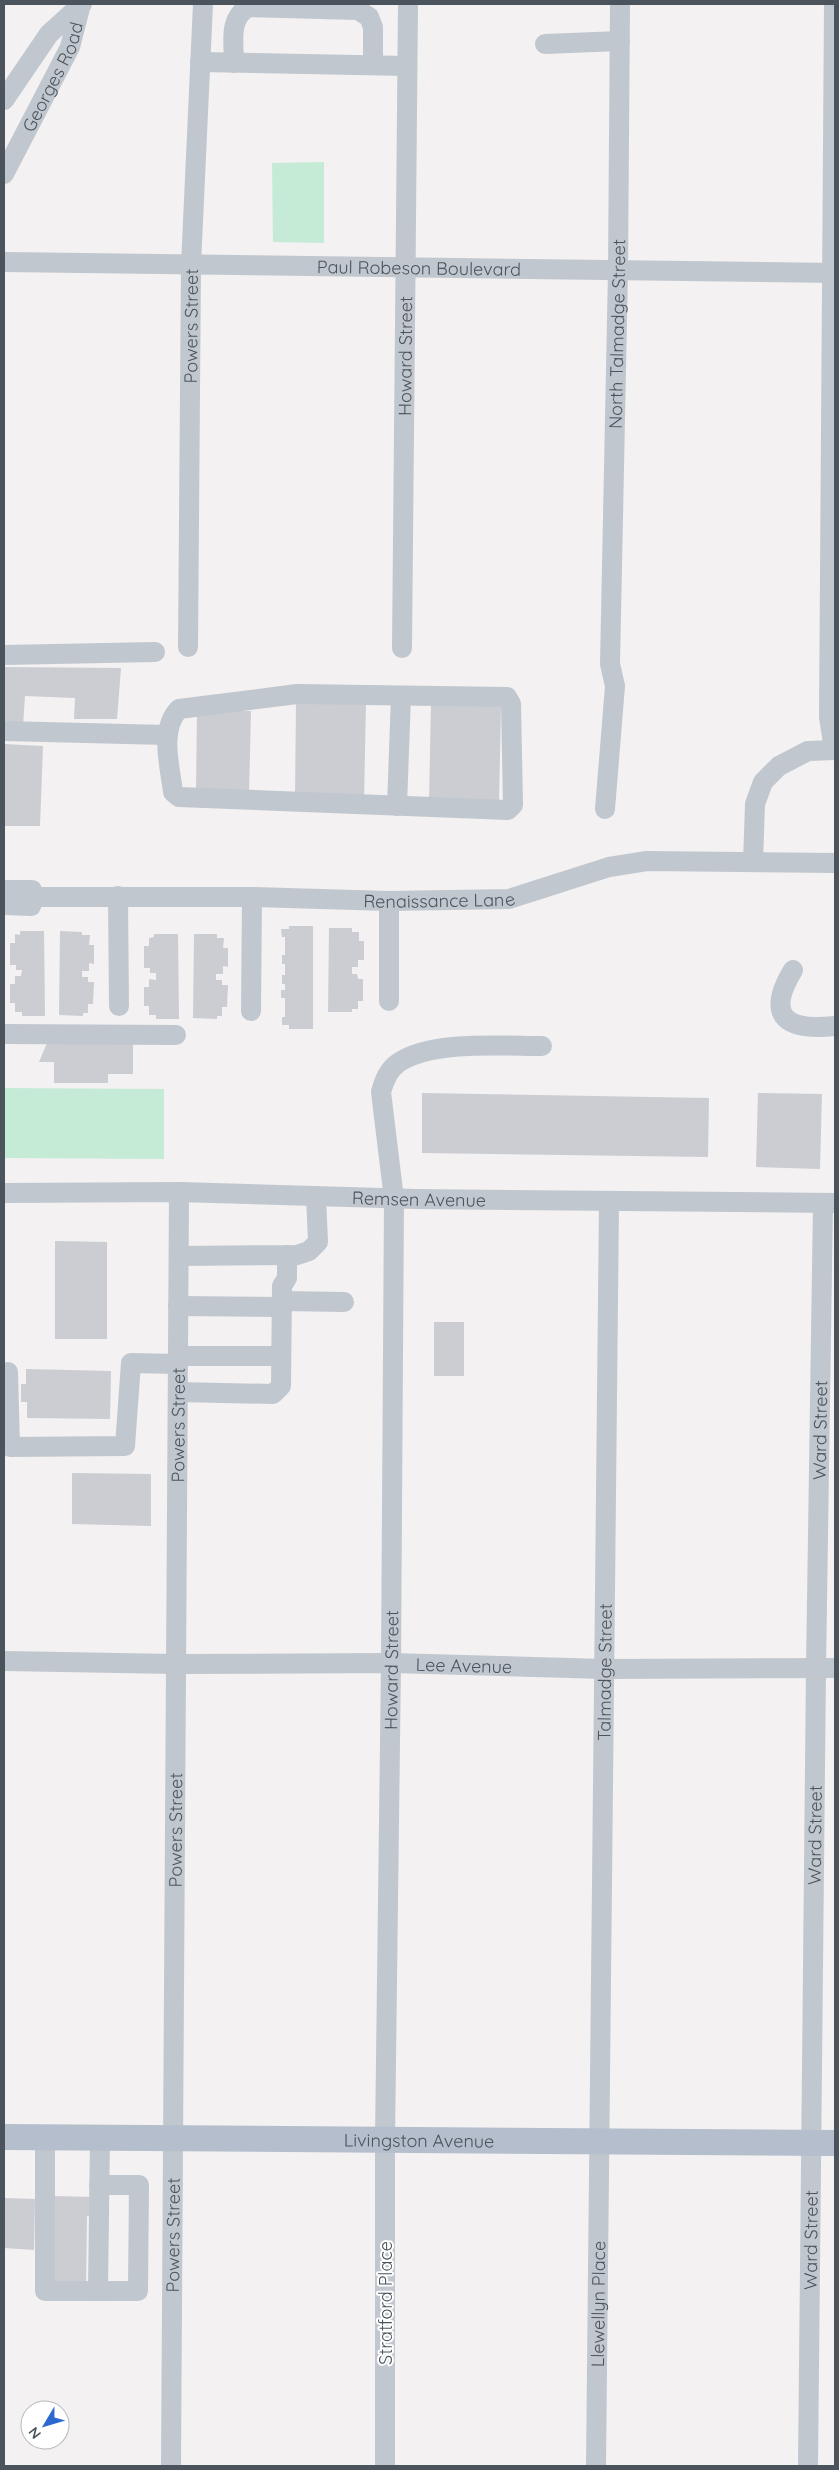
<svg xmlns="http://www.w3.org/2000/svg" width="839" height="2470" viewBox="0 0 839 2470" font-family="Quicksand,sans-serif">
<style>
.green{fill:#c5ebd7}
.building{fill:#cbcdd3}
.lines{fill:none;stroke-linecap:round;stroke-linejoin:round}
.minor{stroke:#c1c7ce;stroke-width:20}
.major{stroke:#b4becc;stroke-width:26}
.labels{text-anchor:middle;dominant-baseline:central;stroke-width:4;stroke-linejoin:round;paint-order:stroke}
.street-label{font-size:18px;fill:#4b535c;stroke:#fff}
</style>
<rect width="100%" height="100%" fill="#f3f1f1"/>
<g class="green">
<path d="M324,162v81l-51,-1 -1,-79z"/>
<path d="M4,1088l160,1v70l-160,-1z"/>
</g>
<g class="building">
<path d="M4,667l117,1 -4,51h-43l1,-21 -50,-2 -2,30 -19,1z"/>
<path d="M296,701l70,1 -2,99 -69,-1z"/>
<path d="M431,704l70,1 -2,99 -70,-1z"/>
<path d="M197,710l54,1 -2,82 -53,-1z"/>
<path d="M4,744l39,2 -3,80h-36z"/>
<path d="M289,926h24v103h-24v-4h-7v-8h3v-19h-4v-8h4v-6h-3v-9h3v-11h-3v-9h3v-18h-3l-1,-8h8z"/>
<path d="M329,928h23v4h7v9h5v19h-6v7h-6v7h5l1,5h5v22h-5v8h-6v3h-24z"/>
<path d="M20,931h24l1,85h-23v-4h-7v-9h-5v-19h5v-8h6l1,-6h-6v-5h-6v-22h5v-9l5,1z"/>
<path d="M60,931l22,1v3h8l-1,10h5v19l-5,-1v8h-7v6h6v5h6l-1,22h-5v9h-5v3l-24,-1z"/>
<path d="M154,934h24l1,85h-23v-4h-7v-9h-5v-19h5v-8l7,1v-7h-6v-5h-6v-22h5v-8l5,-1z"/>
<path d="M194,934h23v4h7l-1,10h5v19l-5,-1v8h-7v6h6v5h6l-1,22h-5v9h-5v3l-24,-1z"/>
<path d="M47,1043h86v31h-25v9h-54v-21h-15z"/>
<path d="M422,1093l287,5 -1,59 -286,-4z"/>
<path d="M758,1093l64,1 -2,75 -64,-2z"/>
<path d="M55,1241l52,1v97h-52z"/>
<rect x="434" y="1322" width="30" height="54"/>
<path d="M26,1369l85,2 -1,48 -83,-1v-16h-6v-18h5z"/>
<path d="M72,1473l79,1v52l-79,-2z"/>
<path d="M54,2196l40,1 -1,19h-6l-1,71 -33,-1z"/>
<path d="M4,2198l31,1 -1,51 -30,-2z"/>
</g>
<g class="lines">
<g class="minor">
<path d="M834,4l-5,713 5,33"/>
<path d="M545,44l75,-3"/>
<path d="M200,62l207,4"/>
<path d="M234,63c0,-21 -6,-45 15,-56l109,3 11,7 4,10v38"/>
<path d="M4,100l45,-66 33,-30"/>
<path id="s1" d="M4,174l66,-127 11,-43"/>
<path id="s2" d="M4,262l831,11"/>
<path id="s3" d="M188,647l3,-382 12,-261"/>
<path id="s4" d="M402,648l6,-644"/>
<path d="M4,655l151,-3"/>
<path d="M297,694l210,3 4,7 2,101 -5,5 -329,-13 -6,-5c-3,-26 -14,-62 6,-83z"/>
<path d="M4,731l163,4"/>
<path d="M397,806l4,-110"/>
<path id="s5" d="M605,809l10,-123 -5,-22 8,-393 2,-267"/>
<path d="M753,862l2,-58 8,-22 16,-16 29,-15 27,-1"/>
<path d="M4,890h28l3,7 -4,9 -27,-1"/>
<path d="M118,896l1,110"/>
<path id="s6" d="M35,897h217l137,4 120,-2 100,-32 38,-6 188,2"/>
<path d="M793,970c-29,48 -5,61 42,56"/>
<path d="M389,1001v-100"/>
<path d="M251,1011l1,-114"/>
<path d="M4,1034l172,1"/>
<path id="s7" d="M4,1193l175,-1 237,7 419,4"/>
<path d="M179,1256l118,-1 12,-4 9,-9 -2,-46"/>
<path d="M282,1301l62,1"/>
<path d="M178,1306l104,1"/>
<path d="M178,1356h103"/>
<path d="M8,1372l2,75 115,-1 6,-83 47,1"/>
<path d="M178,1392l95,2 8,-8 1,-100 5,-8v-23"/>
<path id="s8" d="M4,1661l172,3 215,-1 213,6 231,-1"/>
<path d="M45,2138v153h93l1,-106h-40"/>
<path d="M98,2291l2,-153"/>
<path id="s9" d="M171,2466l8,-1274"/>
<path id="s10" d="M385,2466v-326l6,-477 3,-464 -13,-107c3,-11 7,-22 17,-29 33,-23 105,-17 144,-17"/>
<path id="s11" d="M596,2466l13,-1264"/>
<path id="s12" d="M808,2466l8,-798 7,-465"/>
</g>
<path class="major" id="s13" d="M4,2137l831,6"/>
</g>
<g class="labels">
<g class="street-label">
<text stroke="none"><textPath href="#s1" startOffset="109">Georges Road</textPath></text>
<text stroke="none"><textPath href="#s2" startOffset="415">Paul Robeson Boulevard</textPath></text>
<text stroke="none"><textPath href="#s3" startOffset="321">Powers Street</textPath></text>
<text stroke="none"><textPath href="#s5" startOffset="476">North Talmadge Street</textPath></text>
<text stroke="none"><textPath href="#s4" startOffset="292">Howard Street</textPath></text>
<text stroke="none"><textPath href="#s6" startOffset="404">Renaissance Lane</textPath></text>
<text stroke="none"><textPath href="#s7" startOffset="415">Remsen Avenue</textPath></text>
<text stroke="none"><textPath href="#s9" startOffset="1041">Powers Street</textPath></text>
<text stroke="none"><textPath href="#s12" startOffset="1036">Ward Street</textPath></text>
<text stroke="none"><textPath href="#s8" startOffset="460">Lee Avenue</textPath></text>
<text stroke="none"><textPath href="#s10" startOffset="796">Howard Street</textPath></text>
<text stroke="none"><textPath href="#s11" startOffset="794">Talmadge Street</textPath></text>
<text stroke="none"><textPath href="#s9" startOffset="636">Powers Street</textPath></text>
<text stroke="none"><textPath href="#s12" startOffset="631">Ward Street</textPath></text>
<text stroke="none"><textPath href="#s13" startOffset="415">Livingston Avenue</textPath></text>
<text stroke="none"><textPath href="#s9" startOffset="231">Powers Street</textPath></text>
<text stroke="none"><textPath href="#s12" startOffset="226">Ward Street</textPath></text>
<text transform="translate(385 2303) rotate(-90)">Stratford Place</text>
<text stroke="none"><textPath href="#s11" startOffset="162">Llewellyn Place</textPath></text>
</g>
</g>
<rect width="839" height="2470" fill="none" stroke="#4b535c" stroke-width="10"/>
<g transform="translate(45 2425) rotate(232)"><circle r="24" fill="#ffffff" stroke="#b7babe"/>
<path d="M0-4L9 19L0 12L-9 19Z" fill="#2d68d1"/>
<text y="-8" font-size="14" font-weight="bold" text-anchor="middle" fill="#4b535c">N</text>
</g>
</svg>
